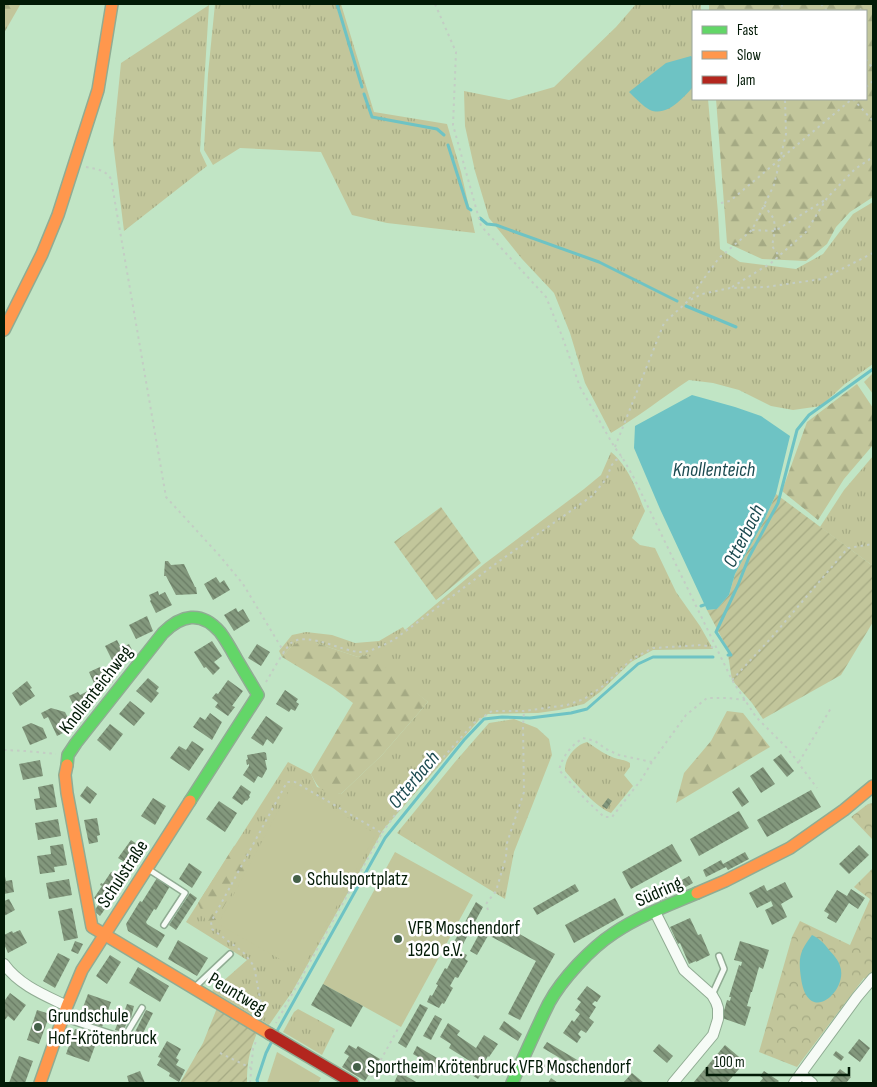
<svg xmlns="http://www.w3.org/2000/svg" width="877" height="1087" viewBox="0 0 877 1087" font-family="'Sofia Sans Condensed',sans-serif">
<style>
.grass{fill:url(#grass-tufts)}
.forest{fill:url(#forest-firs)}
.park{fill:url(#park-crowns)}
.garden{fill:url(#garden-furrows)}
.pitch{fill:#c2c69b}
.water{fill:#6ec3c4}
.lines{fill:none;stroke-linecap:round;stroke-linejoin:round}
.stream{stroke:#6ec3c4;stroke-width:3}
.building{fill:url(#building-back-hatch)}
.lane-casing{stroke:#90ac93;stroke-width:8}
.street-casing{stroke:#90ac93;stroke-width:12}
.fast-casing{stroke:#90ac93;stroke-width:14}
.slow-casing{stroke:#90ac93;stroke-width:14}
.jam-casing{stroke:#90ac93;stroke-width:14}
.path{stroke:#c3cdc4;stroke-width:2;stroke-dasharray:2.5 4;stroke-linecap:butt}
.lane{stroke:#f6fbf6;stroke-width:5}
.street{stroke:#f6fbf6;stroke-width:10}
.fast{stroke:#63d668;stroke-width:11}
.slow{stroke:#ff974d;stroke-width:11}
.jam{stroke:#b3261e;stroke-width:11}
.poi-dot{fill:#456149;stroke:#fff;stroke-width:2}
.labels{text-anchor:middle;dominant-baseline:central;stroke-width:5;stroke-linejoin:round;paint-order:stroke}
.street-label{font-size:19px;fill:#021a06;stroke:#fff}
.poi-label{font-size:19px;fill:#021a06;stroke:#fff;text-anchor:start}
.water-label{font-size:20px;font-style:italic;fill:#1b4a50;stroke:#fff}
</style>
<defs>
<pattern id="grass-tufts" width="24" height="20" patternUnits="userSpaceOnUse" patternTransform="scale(1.25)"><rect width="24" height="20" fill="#c2c69b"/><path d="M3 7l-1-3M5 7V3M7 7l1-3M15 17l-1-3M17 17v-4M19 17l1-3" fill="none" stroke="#a5aa84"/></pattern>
<pattern id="forest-firs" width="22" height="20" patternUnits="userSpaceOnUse" patternTransform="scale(1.25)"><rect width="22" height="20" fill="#c2c69b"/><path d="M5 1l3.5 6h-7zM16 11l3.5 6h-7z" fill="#a5aa84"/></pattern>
<pattern id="park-crowns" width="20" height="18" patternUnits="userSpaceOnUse" patternTransform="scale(1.25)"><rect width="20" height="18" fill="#c2c69b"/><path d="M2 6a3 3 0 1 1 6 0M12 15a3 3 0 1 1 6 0" fill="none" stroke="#a5aa84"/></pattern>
<pattern id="garden-furrows" width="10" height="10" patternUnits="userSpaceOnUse" patternTransform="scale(1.25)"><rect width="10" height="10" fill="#c2c69b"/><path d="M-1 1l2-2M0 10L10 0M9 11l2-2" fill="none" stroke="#a5aa84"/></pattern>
<pattern id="building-back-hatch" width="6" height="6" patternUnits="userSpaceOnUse" patternTransform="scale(1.25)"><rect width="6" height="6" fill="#83987d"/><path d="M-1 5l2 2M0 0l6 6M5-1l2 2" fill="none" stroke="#697b64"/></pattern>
</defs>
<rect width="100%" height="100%" fill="#c1e5c5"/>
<g class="grass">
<path d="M215,4h126l33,108 73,12 14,48 14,61 -88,-10 -35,-8 -31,-63 -81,-4 -27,17 -9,-15 4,-76z"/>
<path d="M636,4h65v7h-8v88h15l10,114 2,36 20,13 56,7 27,-15 30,-40 20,-12v162l-28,20 -24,22 -28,4 -22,-4 -32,-16 -26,-7 -24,-3c-26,17 -51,37 -78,53l-26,-50 -15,-50 -16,-40 -32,-34 -33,-41 -14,-47 -10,-45 -1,-35 45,9 45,-13 62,-60z"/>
<path d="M209,5l-9,146 7,15 -83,65 -11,-89 8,-79z"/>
<path d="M873,373v21l-9,-12z"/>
<path d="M611,452c18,15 25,37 34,59l-13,27 8,7 15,3 21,44 24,34 13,23 -60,1 -22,12 -31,30 -16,12 -25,6 -21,3 -50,1 -9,6 -96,110 -91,162 -23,33 -57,-34 35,-31 -61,-38 102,-160 23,12 6,13 24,7 41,-39 46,-53 -62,-47 -8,2 -42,-14 -25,4 -9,10 -3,-6 13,-16 14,-3 26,3 23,8 24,-2 24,-14 2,3 79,-66 100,-75 17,-14z"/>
<path d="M873,456v110l-53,-39 24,-37z"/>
<path d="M514,719l23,9 12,11 3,16 -38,97 -9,47 -108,-66 58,-71 34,-39z"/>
<path d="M587,742c9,6 20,14 31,17 5,1 7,1 12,4v4l-6,8 9,11 -22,27c-14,-5 -36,-30 -46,-42 -1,-12 10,-26 22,-29z"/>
<path d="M298,1009l37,20 -13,26 -39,-23 11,-20z"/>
</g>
<g class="forest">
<path d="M4,4l16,1 -16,28z"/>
<path d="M709,4h164v193l-23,15 -14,15 -9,17 -21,17 -44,-2 -35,-16 -11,-144h150v-88h-157z"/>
<path d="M857,384l16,24v37l-29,34 -26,41 -36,-29 25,-69z"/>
<path d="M299,642l17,1 42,14 8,-2 11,5 51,42 -46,53 -41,39c-19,-3 -21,-2 -30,-20l42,-71 -20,-15 -51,-31 9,-10z"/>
<path d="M727,711l16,2 27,34 -94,56 8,-30 27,-32z"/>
<path d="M234,846l10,6 5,11 -33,57 -10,1 -8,-18z"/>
</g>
<g class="park">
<path d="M873,803v37l-22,-23 17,-13z"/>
<path d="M873,868v118l-9,-8 -67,89 -38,-15 33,-115 8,-16 50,24 20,-46 -16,-12z"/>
</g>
<g class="garden">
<path d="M776,494l97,72v56l-32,53 -78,44 -11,-16 -20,-23 -5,-32 -20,-38 10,-1 12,-14 6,-21 29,-53z"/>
<path d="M441,507l40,56 -45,37 -42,-58z"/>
<path d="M217,1008l40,25c-8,20 -10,29 -10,50h-67l23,-40z"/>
</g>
<g class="pitch">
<path d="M292,785l84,49 -75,137 -83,-47z"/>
<path d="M395,852l78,43 -72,132 -78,-43z"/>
<path d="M277,1052l44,26 -3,5h-51z"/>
</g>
<g class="water">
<path d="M691,56l2,2v29c-10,11 -26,30 -43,23 -6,-3 -16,-13 -21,-18l37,-29z"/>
<path d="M692,395l43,12 26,9 29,20 -14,58 -12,27 -29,53 -6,21 -12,14 -10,1 -47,-101 -26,-61 1,-22z"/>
<path d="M812,935c8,4 12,8 17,15 4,4 10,11 11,16 9,24 -32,62 -39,12 -3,-21 -1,-27 11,-43z"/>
</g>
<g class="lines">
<g class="stream">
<path d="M337,4l25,83"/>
<path d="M364,94l8,23 65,12 7,6"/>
<path d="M448,145l20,63 3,2"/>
<path d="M480,218l7,6 9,1 103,37 78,39"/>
<path d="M686,306l50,21"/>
<path d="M701,606l3,-1"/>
<path d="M728,655h3l-15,-23 22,-47 11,-28 29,-54 19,-73 12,-15 64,-46"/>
<path d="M276,1033l109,-195 79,-98 20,-21 18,-2 28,1 41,-5 16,-4 51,-45 15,-7h60"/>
<path d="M258,1083l-1,-3 9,-27 6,-12"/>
</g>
</g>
<g class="building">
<path d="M165,561h3l3,4 13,-1 11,23h1l1,7 -21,1 -10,-19h-2z"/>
<path d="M216,577l4,6 4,-3 6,10 -17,10 -9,-16z"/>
<path d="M158,591l1,4 6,-3 7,13 -16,8 -6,-12 1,-1 -2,-5z"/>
<path d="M236,608l2,4 5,-3 7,12 -16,10 -10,-16z"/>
<path d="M147,616l6,15 -17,8 -7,-14z"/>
<path d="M117,640l4,8 8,-4 6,12 -20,10 -10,-20z"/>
<path d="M212,641l10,15 -8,6 6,6 -7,7 -7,-8 -2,1 -10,-16z"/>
<path d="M257,644l13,8 -9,14 -13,-8z"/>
<path d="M100,667l3,6 5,-3 5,12 -16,8 -8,-18z"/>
<path d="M148,678l11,9 -3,4 3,2 -8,10 -15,-12z"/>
<path d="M228,680l15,11 -11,15 3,1 -7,9 -13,-9 3,-4 -6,-5 4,-5 2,1z"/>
<path d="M27,681l5,7 -2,1 5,7 -15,10 -8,-13z"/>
<path d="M285,690l13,9 -2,3 3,2 -4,7 -4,-2 -2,3 -13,-8z"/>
<path d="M88,691l6,13 -17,8 -8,-16 9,-4 2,3z"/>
<path d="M130,701l15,12 -11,13 -15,-12z"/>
<path d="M51,708l14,4 8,16 -16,8 -9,-19 -4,2 -3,-6z"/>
<path d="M210,713l12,9 -10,18 -19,-13 7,-10 5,3z"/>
<path d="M266,716l17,12 -10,16 -6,-5 -4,7 -12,-8z"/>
<path d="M31,723l12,5 4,10 -17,7 -8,-18z"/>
<path d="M110,724l13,10 -13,17 -13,-11z"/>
<path d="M192,741l12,8 -15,22 -19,-13 9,-12 7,4z"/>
<path d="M264,752l2,1 1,7h-2l2,9 -5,9 -4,-2 -4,7 -11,-8 6,-9v-2l-2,1 -1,-5 2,-1 -1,-4z"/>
<path d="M781,754l13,17 -7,6 -14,-17z"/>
<path d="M40,760l3,16 -20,4 -4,-16z"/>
<path d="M763,767l12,17 -14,9 -11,-17z"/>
<path d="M53,784l4,23 -21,3 -2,-11 6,-1 -2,-11z"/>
<path d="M241,785l10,7 -2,4 1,1 -3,4 -1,-1 -4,5 -10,-7z"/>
<path d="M87,786l10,8 -7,10 -10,-8z"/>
<path d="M739,787l10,15 -7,5 -10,-15z"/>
<path d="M811,790l10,17 -54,30 -10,-17z"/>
<path d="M153,798l13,8 -11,19 -14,-9z"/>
<path d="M608,798l4,3 -5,8 -5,-3z"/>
<path d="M219,801l18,12 -12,19 -19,-13z"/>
<path d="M739,811l10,17 -50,28 -9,-17z"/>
<path d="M97,818l3,17 -3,1 1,6 -9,2 -5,-24z"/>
<path d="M58,819l3,17 -23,4 -3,-17z"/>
<path d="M131,840l13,9 -12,18 -14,-9z"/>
<path d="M63,844l4,21 -13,2 1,5 -15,2 -3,-18 14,-2 -1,-8z"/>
<path d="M672,844l10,17 -51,28 -9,-17z"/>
<path d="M859,845l10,10 -20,19 -10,-10z"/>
<path d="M745,852l4,7 -21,11 -2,-3 -20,10 -3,-7 18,-10 2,4z"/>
<path d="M189,863l13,9 -10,16 -13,-9z"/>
<path d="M4,872l2,9 6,-1 2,12 -10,2z"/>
<path d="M111,872l12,8 -8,13h1l-2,4h-2l-6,9 -12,-8 8,-12 -2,-1 1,-2 2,1z"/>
<path d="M689,876l4,7 -33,18 -2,-3 -8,4 -4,-8 7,-3 2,4z"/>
<path d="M157,878l13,8 -14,24 -2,-1 -8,13 1,2 18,11 -8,13 -29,-17 -2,-7 14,-23 2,1z"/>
<path d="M69,879l3,16 -23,4 -3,-16z"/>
<path d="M785,882l8,15 -12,7 6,13 -15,8 -7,-15 8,-4 -2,-5 -14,7 -8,-15 15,-8 3,6z"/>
<path d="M575,884l4,7 -42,24 -4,-7z"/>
<path d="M851,889l14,9 -7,11 -9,-6 -13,20 -9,-5 2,-4 -5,-3 13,-21 10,6z"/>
<path d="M190,893l7,5 -21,32 -7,-5z"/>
<path d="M615,898l9,17 -50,28 -9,-18z"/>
<path d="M9,899l6,11 -11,6v-15z"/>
<path d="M476,902l7,5 -21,39 -8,-4z"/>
<path d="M99,904l6,5 -5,7 -6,-5z"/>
<path d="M72,908l6,30 -14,3 -6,-30z"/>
<path d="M690,918l8,17 3,-1 9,21 -14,7v-1l-7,3 -9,-21 -2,1 -8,-17z"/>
<path d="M498,922l57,32 -13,23 -22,43 -12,-6 28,-53 -46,-25z"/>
<path d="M485,923l8,4 -16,28 -7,-4z"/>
<path d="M20,930l7,13 -19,10 -4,-9v-9l8,-4 1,2z"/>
<path d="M178,940l30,18 -11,18 -29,-17z"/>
<path d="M75,941l8,3 -5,10 -7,-3z"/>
<path d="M740,941l29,9 -6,19 -4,-2 -7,25h-1l-4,14 4,1 -6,19 -23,-8 5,-18 3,1 1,-4h-2l10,-32 2,1 1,-4 -8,-2z"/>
<path d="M455,949l12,6 -2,4 3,2 -10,17 -3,-1 -5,9 3,2 -9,16 -2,-1 -3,5 -12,-6 3,-7 2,1 6,-11 -2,-1 9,-16 2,1 5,-10 -2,-1z"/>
<path d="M58,953l12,6 -15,29 -12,-7z"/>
<path d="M110,955l11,7 -14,22 -11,-8z"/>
<path d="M138,967l31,19 -9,16 -31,-19z"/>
<path d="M323,984l40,22 -12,21 -40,-22z"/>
<path d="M587,986l14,10 -4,6 -2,-1 -3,3 4,3 -7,11 5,4 -8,11 -5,-3 -3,4 3,3 -4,6 -14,-10 9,-13 2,2 6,-8 -5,-4 6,-8 -4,-3z"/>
<path d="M10,993l16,12 -12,16 -6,-5 -4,5v-21h1z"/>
<path d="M88,994l23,8 -9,25 -23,-9z"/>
<path d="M127,1004l7,2 -3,12 -2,-1 -6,15 -8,-2 3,-8h1l3,-7h1z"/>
<path d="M420,1004l8,4 -22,40 -8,-5z"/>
<path d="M37,1010l13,4 -11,30 -12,-4z"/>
<path d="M146,1010l7,3 -16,32 -7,-3z"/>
<path d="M435,1015l7,4 -11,21 -8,-4z"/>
<path d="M504,1021l18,13 -4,7 -19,-12z"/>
<path d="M448,1023l12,8 -3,4 19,13 8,-13 14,9 -9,13 -1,-1 -4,7 3,2 -9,14 -11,-7 6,-9 -24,-15 2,-4 -11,-7z"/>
<path d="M75,1029l23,9 -9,24 -23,-8z"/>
<path d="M859,1039l11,9 -10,14 -12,-9z"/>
<path d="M167,1041l14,8 -5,9 3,2 -3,5 9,5 -6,12 -10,-6 1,-3 -13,-8 4,-7 -3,-1z"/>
<path d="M547,1042l37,22 -4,6 -37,-22z"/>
<path d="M659,1044l14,12 -6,7 -14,-12z"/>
<path d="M349,1045l7,4 2,-3 22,13 -4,6 -5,-3 -2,4 4,2 -8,13 -23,-14 7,-11 -5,-3z"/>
<path d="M725,1045l20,17 -18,21h-34z"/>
<path d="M417,1046l25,15 -5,7 -24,-14z"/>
<path d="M836,1051l8,6 -3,4 -8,-6z"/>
<path d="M19,1056l14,5 -8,22h-16z"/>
<path d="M537,1059l14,9 -4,6 -14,-8z"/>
<path d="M840,1069l11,8 -5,6h-17z"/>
<path d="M140,1071l5,12h-16l-2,-7z"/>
<path d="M764,1071l15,10 -2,2h-18l4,-5 -3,-2z"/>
<path d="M399,1072l19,11h-24z"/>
<path d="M632,1073l12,10h-21z"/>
<path d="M551,1078l7,5h-10z"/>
</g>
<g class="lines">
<defs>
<g id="lane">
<path d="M148,869l37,24 -21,32"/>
<path d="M196,986l34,-32"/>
<path d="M712,995l12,-26 -5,-13"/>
<path d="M66,1019l58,19 18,-30"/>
</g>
<g id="street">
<path d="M655,912l29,58 28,25 4,7 2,6v11l-5,16 -40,48"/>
<path d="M4,964c15,21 40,31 63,42"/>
<path d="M801,1074l11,9"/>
<path d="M794,1083l63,-86 16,-19"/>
</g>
<g id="fast">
<path d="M67,765l1,-10 8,-12 87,-110c18,-18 38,-23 57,-1 6,8 11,17 16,26 7,12 15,25 22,37l-68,106"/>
<path d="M512,1083c12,-26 24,-54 37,-80 13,-24 42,-55 65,-70 25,-17 55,-28 83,-40"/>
</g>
<g id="slow">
<path d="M4,330l38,-76 16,-39 40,-125 14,-86"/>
<path d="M67,765l-2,10 2,18 25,134 178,107"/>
<path d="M697,893l28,-12 65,-33 54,-38 29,-24"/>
<path d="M40,1083l27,-77 15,-36 108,-169"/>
</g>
<path id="jam" d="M270,1034l83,49"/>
</defs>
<use href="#lane" class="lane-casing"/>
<use href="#street" class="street-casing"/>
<use href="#fast" class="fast-casing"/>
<use href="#slow" class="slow-casing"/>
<use href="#jam" class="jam-casing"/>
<g class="path">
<path d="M435,4l21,48 -3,73 28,101 65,71 16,39 18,51 35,61 7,9 12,21 98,202 24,37 32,32 29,39"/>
<path d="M782,4v7"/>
<path d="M821,4l6,7"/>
<path d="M860,11l3,-7"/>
<path d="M866,59l7,10"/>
<path d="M866,87l7,-6"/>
<path d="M853,99l20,22"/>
<path d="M86,167c11,2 20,3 25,12l55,318 53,58 24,29 41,68"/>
<path d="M721,203l9,-2 122,-102"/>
<path d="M764,205l10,14 1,12 -3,15 7,10"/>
<path d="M752,230l23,1 50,-31"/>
<path d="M732,287l39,-24 35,-31 21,-34 28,-29 18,-12"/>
<path d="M689,299l30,-41 33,-28 22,-45 12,-51 -1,-35"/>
<path d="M615,447l49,-124 24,-22 14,-7 28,-6 36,-1 56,-8 51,-26"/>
<path d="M732,680l40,-43 76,-89 25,-4"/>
<path d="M266,682c5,-8 19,-34 25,-39 16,-12 50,8 68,9 10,1 27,-8 36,-13l103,-77 94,-66 15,-18 4,-12 5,-6 6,-3"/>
<path d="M4,750l22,1 30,3"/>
<path d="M652,762l-33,-7 -13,-6 -11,-8 -12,-3c-12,8 -20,17 -24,32l27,30 18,17h8l29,-37 11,-18 34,-47 21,-17h20l19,2"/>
<path d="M799,762l32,-54"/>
<path d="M382,833l17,-24 49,-57 26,-29 18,-12h32l43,-6 17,-6 19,-13 29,-27 21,-11 49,-3 13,3"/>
<path d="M488,910l-2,-6 10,-13 10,-34 1,-14 17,-51 -1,-66 1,-15"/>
<path d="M263,1015l-9,-49 -11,-14 -31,-23 -1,-7 76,-140h8l87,51 -106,190"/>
<path d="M220,1053l31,15"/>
<path d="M250,1083l3,-34 4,-10"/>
<path d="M368,1083l31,-56"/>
</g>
<use href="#lane" class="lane"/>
<use href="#street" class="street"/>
<use href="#fast" class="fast"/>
<use href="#slow" class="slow"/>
<use href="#jam" class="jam"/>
</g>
<g class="poi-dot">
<circle cx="297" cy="879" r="5"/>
<circle cx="398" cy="939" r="5"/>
<circle cx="38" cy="1027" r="5"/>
<circle cx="357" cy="1067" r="5"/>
</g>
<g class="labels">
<g class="street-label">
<text transform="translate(96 690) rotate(-52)">Knollenteichweg</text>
<text transform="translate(123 874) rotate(-57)">Schulstraße</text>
<text transform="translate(659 892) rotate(-24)">Südring</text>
<text transform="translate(237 994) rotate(31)">Peuntweg</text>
</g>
<g class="poi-label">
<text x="307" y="879">Schulsportplatz</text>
<text x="408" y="928">VFB Moschendorf<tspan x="408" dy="22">1920 e.V.</tspan></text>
<text x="48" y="1016">Grundschule<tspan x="48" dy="22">Hof-Krötenbruck</tspan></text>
<text x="367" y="1067">Sportheim Krötenbruck VFB Moschendorf</text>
</g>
<g class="water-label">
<text x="714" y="470">Knollenteich</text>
<text transform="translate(744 536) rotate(-63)">Otterbach</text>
<text transform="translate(414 780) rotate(-50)">Otterbach</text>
</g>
</g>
<rect width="877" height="1087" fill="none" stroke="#021a06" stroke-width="10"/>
<rect x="692" y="10" width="175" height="90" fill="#ffffff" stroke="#9aa39b"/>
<rect x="702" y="26" width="25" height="8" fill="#63d668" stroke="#9aa39b"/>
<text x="737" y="35" font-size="15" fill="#021a06">Fast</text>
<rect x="702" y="51" width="25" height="8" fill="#ff974d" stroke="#9aa39b"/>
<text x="737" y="60" font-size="15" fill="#021a06">Slow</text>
<rect x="702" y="76" width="25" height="8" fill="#b3261e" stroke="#9aa39b"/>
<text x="737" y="85" font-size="15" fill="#021a06">Jam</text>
<path d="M707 1067v8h142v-8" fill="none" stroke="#021a06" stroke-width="2.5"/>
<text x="714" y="1067" font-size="15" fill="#021a06" stroke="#ffffff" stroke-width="4" paint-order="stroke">100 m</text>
</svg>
